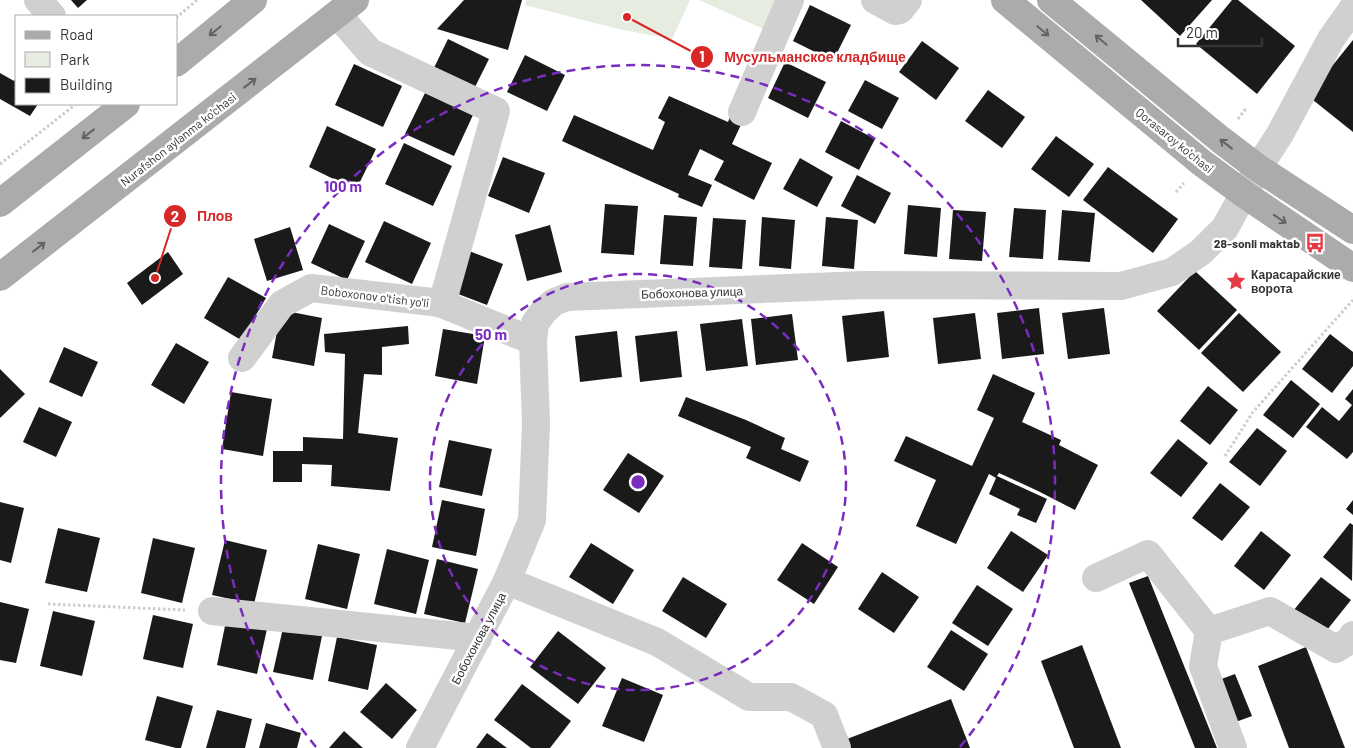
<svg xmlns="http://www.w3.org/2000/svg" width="1353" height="748" viewBox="0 0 1353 748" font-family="Barlow,sans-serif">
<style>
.green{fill:#e6ecdf}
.building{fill:#1a1a1a}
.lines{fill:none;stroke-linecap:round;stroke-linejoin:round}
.path{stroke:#cdcdcd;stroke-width:3;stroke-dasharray:2.5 2.5;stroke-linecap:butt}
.minor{stroke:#d0d0d0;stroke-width:28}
.major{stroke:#ababab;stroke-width:28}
.oneway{stroke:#636363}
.ring{fill:none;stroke:#7b2cbf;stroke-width:2.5;stroke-dasharray:9 6}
.labels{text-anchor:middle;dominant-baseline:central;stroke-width:5;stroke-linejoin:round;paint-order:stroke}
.street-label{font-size:12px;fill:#333;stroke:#fff}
.poi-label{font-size:12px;font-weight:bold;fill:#333;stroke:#fff;text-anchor:end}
.centre{fill:#7b2cbf;stroke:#fff;stroke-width:2.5}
.ring-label{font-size:15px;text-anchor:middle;font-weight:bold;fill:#7b2cbf;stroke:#fff;stroke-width:5;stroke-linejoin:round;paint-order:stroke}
.leader{fill:none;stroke:#d62828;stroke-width:2}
.callout-dot{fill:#d62828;stroke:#fff;stroke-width:2}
.mark-label{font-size:15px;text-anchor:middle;font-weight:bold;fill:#fff}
.callout-label{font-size:14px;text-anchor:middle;font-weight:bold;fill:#d62828;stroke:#fff;stroke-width:5;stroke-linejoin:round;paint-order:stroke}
</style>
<rect width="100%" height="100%" fill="#fff"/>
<g class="green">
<path d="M526,0h164l-18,39 -54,-10 -93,-24z"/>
<path d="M699,0h84l-15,31z"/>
</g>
<g class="building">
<path d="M71,0h16l-9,8z"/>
<path d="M464,0h58l-14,50 -71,-21z"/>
<path d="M1141,0h71l-32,36z"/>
<path d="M1232,0h6l57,46 -38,48 -61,-50z"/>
<path d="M810,5l41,20 -18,36 -40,-20z"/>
<path d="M448,39l41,20 -18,36 -41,-19z"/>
<path d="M1353,40v92l-45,-36z"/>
<path d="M922,41l37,27 -23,32 -37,-28z"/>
<path d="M525,55l40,20 -18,36 -40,-19z"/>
<path d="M785,62l41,20 -18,36 -40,-20z"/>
<path d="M354,64l48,22 -19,41 -48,-22z"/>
<path d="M0,73l14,8 2,-4v27h22l-8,12 -30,-17z"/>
<path d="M865,80l34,18 -17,31 -34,-18z"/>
<path d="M988,90l37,27 -23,31 -37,-27z"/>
<path d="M425,93l48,22 -19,41 -49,-22z"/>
<path d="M669,96l59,26 5,-12 12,6 -13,28 40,19 -18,37 -40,-20 10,-19 -24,-12 -12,26 24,10 -10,22 -24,-10 1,-3 -117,-53 12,-26 79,35 12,-28 -7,-4z"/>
<path d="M841,121l34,18 -16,31 -34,-18z"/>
<path d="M327,126l49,23 -20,41 -47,-23z"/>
<path d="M1056,136l38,28 -25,33 -38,-28z"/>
<path d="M404,143l48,23 -19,40 -48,-22z"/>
<path d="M503,157l42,16 -16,40 -41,-17z"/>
<path d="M800,158l33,19 -16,30 -34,-18z"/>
<path d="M1108,167l70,52 -25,34 -70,-53z"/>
<path d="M857,175l34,18 -16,31 -34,-18z"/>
<path d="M605,204l33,2 -4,49 -33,-2z"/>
<path d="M908,205l33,3 -4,49 -33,-3z"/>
<path d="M1014,208l32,2 -3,49 -34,-2z"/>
<path d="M953,210l33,2 -4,49 -33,-2z"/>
<path d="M1062,210l33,3 -5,49 -32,-2z"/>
<path d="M664,215l33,2 -4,49 -33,-2z"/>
<path d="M762,217l33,3 -4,49 -32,-3z"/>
<path d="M826,217l32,3 -4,49 -32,-3z"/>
<path d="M713,218l33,2 -4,49 -33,-2z"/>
<path d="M384,221l47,22 -19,41 -47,-22z"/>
<path d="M329,224l36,17 -18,39 -36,-17z"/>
<path d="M550,225l12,47 -35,9 -12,-46z"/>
<path d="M290,227l13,43 -36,11 -13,-42z"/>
<path d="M469,251l34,13 -16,41 -34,-13z"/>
<path d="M168,252l15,22 -41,31 -15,-22z"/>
<path d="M1195,271l42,39 -38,40 -42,-39z"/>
<path d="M228,277l38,21 -25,42 -37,-22z"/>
<path d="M1039,308l5,46 -42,5 -5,-46z"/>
<path d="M1104,308l6,46 -42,5 -6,-46z"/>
<path d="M281,310l41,8 -8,48 -42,-8z"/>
<path d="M884,311l5,46 -42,5 -5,-46z"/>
<path d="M975,313l6,46 -43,5 -5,-46z"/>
<path d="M1239,313l42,39 -38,40 -42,-39z"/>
<path d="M792,314l6,46 -42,5 -5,-46z"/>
<path d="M742,319l6,47 -42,5 -6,-47z"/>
<path d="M408,326l1,18 -27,3v28l-18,-1 -6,59 40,5 -8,53 -59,-5 1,-21 -30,-1v18h-29v-31h30v-14l40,2 2,-85 -20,-2 -1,-18z"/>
<path d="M443,329l42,7 -8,48 -42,-8z"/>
<path d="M617,331l5,46 -42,5 -5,-46z"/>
<path d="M677,331l5,46 -42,5 -5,-46z"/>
<path d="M1330,334l23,18v14l-21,27 -30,-24z"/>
<path d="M176,343l33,19 -25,42 -33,-19z"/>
<path d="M64,347l34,15 -16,35 -33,-15z"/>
<path d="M0,369l25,25 -25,24z"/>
<path d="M993,374l42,19 -13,29 39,18 -2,5 39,20 -23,45 -37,-19 -39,-18 -2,3 50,23 -11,24 -19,-8 3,-6 -31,-15 7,-16 -7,-4 -33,70 -40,-18 20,-46 -42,-19 12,-25 66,30 22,-48 -17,-8z"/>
<path d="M1291,380l29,24 -27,34 -30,-23z"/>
<path d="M1208,386l30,24 -28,35 -30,-24z"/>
<path d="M1353,389v63l-6,7 -41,-32 16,-20 17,14 13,-16 -7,-6z"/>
<path d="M231,392l41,7 -9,57 -41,-7z"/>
<path d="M686,397l60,23 39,18 -4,11 28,12 -9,21 -54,-24 5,-11 -73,-31z"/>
<path d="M39,407l33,15 -16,35 -33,-15z"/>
<path d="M1257,428l30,23 -27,35 -31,-24z"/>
<path d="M1178,439l30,24 -27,34 -31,-24z"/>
<path d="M449,440l43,9 -10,47 -43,-9z"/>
<path d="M628,453l36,23 -25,37 -36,-23z"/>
<path d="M1220,483l30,24 -28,34 -30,-23z"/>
<path d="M442,500l43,9 -9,47 -44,-9z"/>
<path d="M1353,500v15l-7,-6z"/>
<path d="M0,502l24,6 -13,55 -11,-3z"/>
<path d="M1350,523l3,2 -1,56 -29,-24z"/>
<path d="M58,528l42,10 -13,54 -42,-9z"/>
<path d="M1011,531l37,24 -25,37 -36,-24z"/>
<path d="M1261,531l30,24 -27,35 -30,-24z"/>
<path d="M153,538l42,10 -13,55 -41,-10z"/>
<path d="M225,540l42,10 -13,54 -42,-9z"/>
<path d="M591,543l43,27 -21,34 -44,-27z"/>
<path d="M802,543l36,24 -24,37 -37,-24z"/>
<path d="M318,544l42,10 -13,55 -42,-10z"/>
<path d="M387,549l42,11 -13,54 -42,-10z"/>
<path d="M437,559l41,10 -13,54 -41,-9z"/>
<path d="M882,572l37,25 -25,36 -36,-24z"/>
<path d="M1148,576l69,172h-22l-66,-165z"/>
<path d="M683,577l44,27 -21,34 -44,-27z"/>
<path d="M1321,577l30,23 -28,35 -30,-24z"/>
<path d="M977,585l36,24 -25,37 -36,-23z"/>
<path d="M0,602l29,7 -13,54 -16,-3z"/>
<path d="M53,611l42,10 -13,55 -42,-10z"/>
<path d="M153,615l40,9 -10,44 -40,-9z"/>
<path d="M226,621l41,8 -10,45 -40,-9z"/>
<path d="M283,628l39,8 -9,44 -40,-8z"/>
<path d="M951,630l37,24 -24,37 -37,-24z"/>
<path d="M558,631l48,37 -28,36 -48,-37z"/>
<path d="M337,637l40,8 -9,45 -40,-9z"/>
<path d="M1082,645l39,103h-47l-33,-87z"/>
<path d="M1306,647l39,101h-56l-31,-82z"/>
<path d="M1235,674l17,42 -19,7 -17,-42z"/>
<path d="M622,678l41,17 -19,47 -42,-16z"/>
<path d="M386,683l31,27 -25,29 -32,-27z"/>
<path d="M522,684l49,37 -21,27h-19l-37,-28z"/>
<path d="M157,696l36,10 -12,42h-5l-31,-8z"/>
<path d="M951,699l19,49h-120l-3,-9z"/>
<path d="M217,710l35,9 -7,29h-39z"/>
<path d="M266,723l35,10 -4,15h-38z"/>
<path d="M344,731l19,17h-34z"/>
<path d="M487,733l20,15h-31z"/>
</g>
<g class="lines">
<g class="path">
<path d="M176,18l21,-18"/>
<path d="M1238,119l9,-12"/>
<path d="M0,164l76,-60"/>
<path d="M1176,192l8,-9"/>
<path d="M1225,456l28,-44 100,-112"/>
<path d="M48,604l137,6"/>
</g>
<g class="minor">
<path d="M38,0l14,16"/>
<path d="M875,0l20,11 5,-1 8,-10"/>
<path d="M337,14l33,38 126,59 -54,193"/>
<path d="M742,112l48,-112"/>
<path d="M242,358l40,-54 29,-16 121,14 10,2 91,37"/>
<path d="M1096,578l52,-24 61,77"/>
<path d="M507,581l150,61 92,55h42l33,18 13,33"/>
<path d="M212,611l266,27"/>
<path d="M420,748l87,-167 25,-61 4,-96 -3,-83 2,-18 9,-12 10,-9 13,-5 296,-12 258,1 51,-14 29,-20 24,-24 33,-60 22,-34 51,-95 22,-31"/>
<path d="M1233,748l-30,-82 6,-35 61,-20 66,38 14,-9 3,-5"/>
</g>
<g class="major">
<path d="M1005,0l197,163 42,31 109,74"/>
<path d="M1051,0l170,140 37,28 95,62"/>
<path d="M176,63l77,-63"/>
<path d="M0,203l126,-99"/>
<path d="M0,277l355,-277"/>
</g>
</g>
<defs><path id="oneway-shaft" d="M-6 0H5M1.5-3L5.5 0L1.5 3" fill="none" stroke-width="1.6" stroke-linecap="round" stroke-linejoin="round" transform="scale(1.25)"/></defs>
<g class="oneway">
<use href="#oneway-shaft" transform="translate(215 31) rotate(141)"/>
<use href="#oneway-shaft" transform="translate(1043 31) rotate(40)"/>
<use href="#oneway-shaft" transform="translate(1101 40) rotate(-140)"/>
<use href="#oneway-shaft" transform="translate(250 83) rotate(-38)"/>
<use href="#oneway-shaft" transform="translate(88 134) rotate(142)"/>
<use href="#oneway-shaft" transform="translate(1226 144) rotate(-142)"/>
<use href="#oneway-shaft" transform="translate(1280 219) rotate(34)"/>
<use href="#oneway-shaft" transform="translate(39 247) rotate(-38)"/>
</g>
<g class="ring">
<circle cx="638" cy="482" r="208"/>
<path d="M316 747A417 417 0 1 1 960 747"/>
</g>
<defs>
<symbol id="bus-bare" viewBox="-9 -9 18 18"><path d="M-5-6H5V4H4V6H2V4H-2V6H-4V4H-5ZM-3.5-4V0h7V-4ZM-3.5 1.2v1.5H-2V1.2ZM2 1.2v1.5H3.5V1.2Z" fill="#e63946" stroke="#fff" stroke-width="2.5" paint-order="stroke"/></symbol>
<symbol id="sight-bare" viewBox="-9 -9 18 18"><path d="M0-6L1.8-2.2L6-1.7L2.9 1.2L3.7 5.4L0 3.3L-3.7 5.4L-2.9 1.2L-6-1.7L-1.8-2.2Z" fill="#e63946" stroke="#fff" stroke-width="2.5" paint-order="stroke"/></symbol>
</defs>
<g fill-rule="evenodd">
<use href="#bus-bare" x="1301" y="229" width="28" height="28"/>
<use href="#sight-bare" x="1222" y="267" width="28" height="28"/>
</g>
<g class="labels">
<g class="street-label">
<text transform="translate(178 139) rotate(-38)">Nurafshon aylanma ko'chasi</text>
<text transform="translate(1175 140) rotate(39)">Qorasaroy ko'chasi</text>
<text transform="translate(692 292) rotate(-2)">Бобохонова улица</text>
<text transform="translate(375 296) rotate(7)">Boboxonov o'tish yo'li</text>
<text transform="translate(478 638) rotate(-62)">Бобохонова улица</text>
</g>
<g class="poi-label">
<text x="1300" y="243">28-sonli maktab</text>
<text x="1251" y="274" text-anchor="start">Карасарайские<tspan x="1251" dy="14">ворота</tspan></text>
</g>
</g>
<circle cx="638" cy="482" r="8" class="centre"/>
<g class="ring-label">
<text x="343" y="192">100 m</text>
<text x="491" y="340">50 m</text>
</g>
<path class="leader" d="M627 17L702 57M155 278L175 216"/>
<g class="callout-dot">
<circle cx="627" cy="17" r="5"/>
<circle cx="155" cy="278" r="5"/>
<circle cx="702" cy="57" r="12"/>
<circle cx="175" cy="216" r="12"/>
</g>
<g class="mark-label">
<text x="702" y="62">1</text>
<text x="175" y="222">2</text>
</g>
<g class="callout-label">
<text x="815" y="62">Мусульманское кладбище</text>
<text x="215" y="221">Плов</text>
</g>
<rect x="15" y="15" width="162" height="90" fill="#ffffff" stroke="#adadad"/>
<rect x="25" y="31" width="25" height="8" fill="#ababab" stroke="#adadad"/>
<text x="60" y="40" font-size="15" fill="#333333">Road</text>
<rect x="25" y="52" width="25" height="15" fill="#e6ecdf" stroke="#adadad"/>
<text x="60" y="65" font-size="15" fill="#333333">Park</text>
<rect x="25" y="78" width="25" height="15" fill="#1a1a1a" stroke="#adadad"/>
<text x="60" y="90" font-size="15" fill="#333333">Building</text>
<path d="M1178 38v8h84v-8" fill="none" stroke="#333333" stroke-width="2.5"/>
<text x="1186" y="38" font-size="15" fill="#333333" stroke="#ffffff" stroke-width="4" paint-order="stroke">20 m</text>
</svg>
